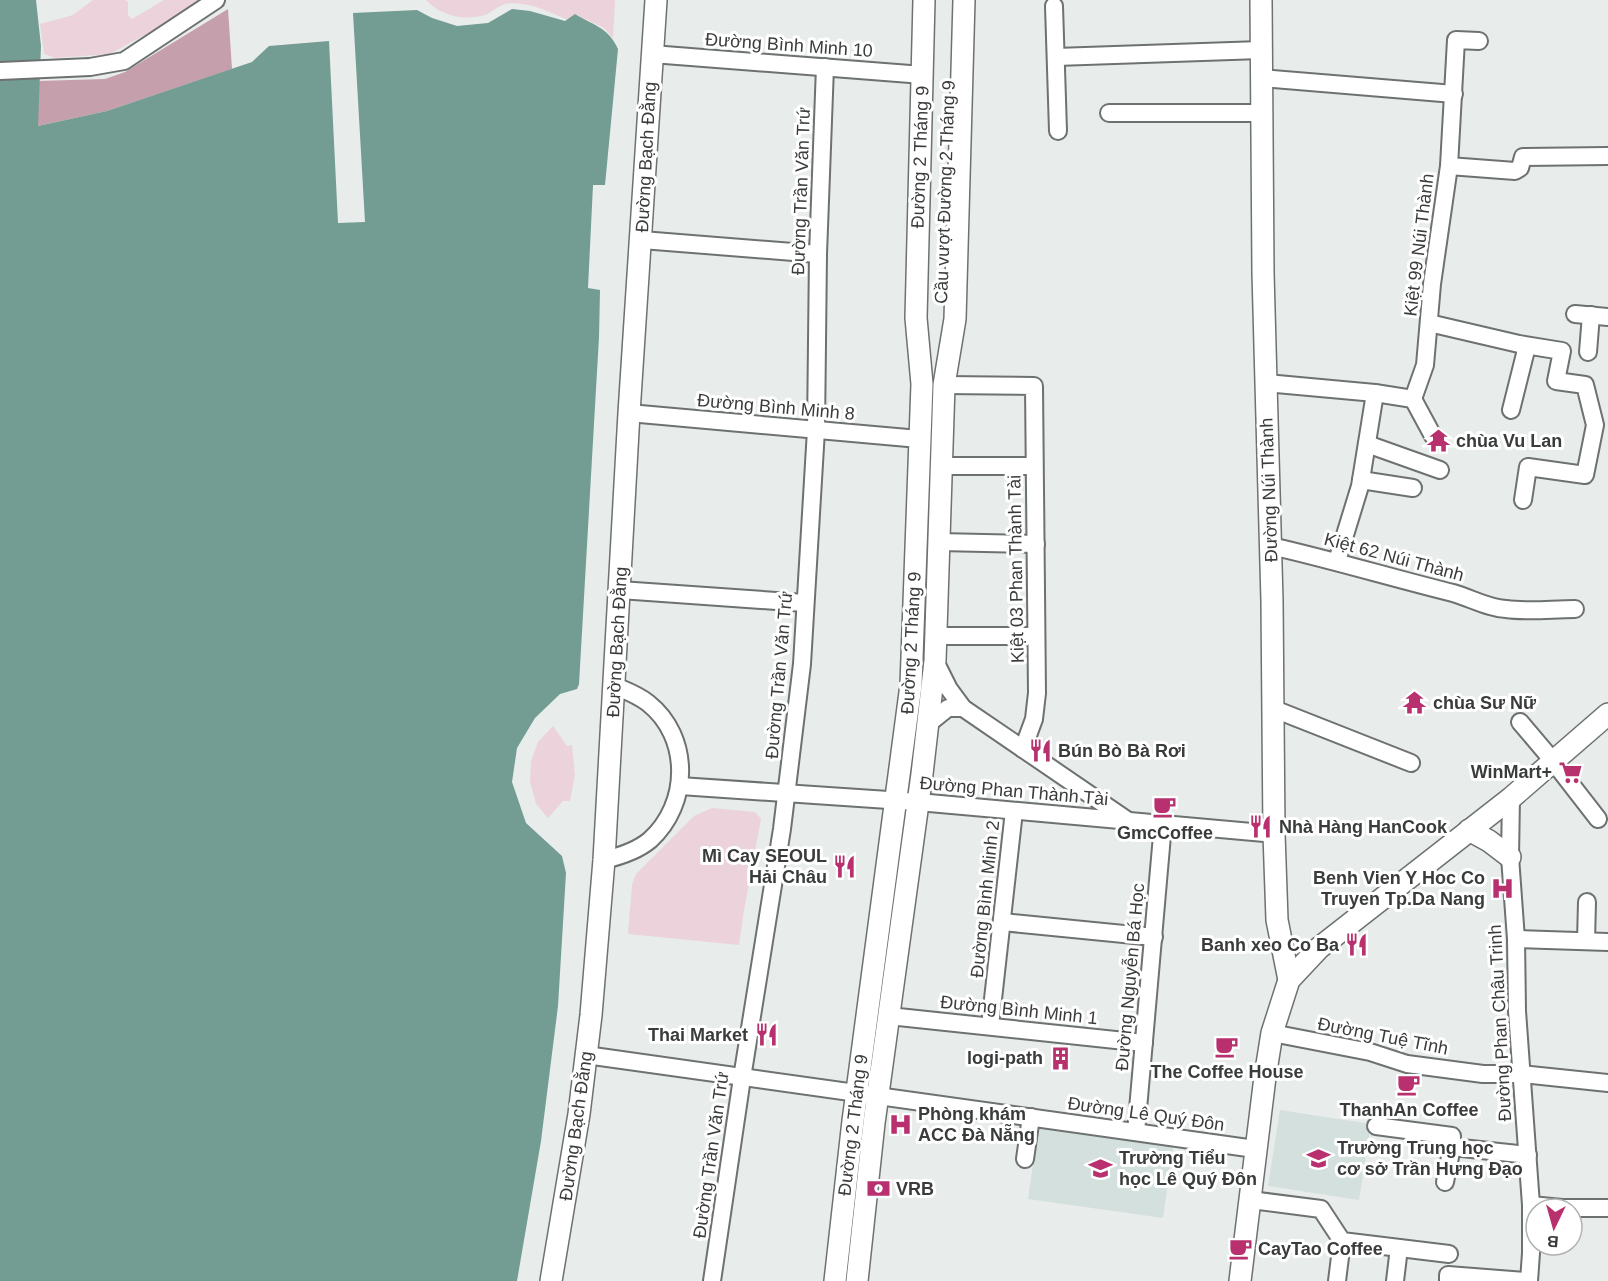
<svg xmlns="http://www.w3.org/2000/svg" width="1608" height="1281" viewBox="0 0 1608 1281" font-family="Helvetica,sans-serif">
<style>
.built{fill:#d4e0dd}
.green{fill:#ecd3db}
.forest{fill:#c59fab}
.water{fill:#739c93}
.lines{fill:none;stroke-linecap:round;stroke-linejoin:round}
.minor-casing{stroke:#6d7170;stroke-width:20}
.major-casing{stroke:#6d7170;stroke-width:24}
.minor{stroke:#fff;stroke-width:16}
.major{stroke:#fff;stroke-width:21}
.labels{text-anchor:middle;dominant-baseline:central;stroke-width:6;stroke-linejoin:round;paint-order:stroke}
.street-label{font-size:18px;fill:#3a3b3b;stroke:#fff}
.poi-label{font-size:18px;font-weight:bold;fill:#3a3b3b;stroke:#fff;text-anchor:start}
</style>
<rect width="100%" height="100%" fill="#e8eceb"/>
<g class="built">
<path d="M1280,1110l91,14 -12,76 -91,-14z"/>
<path d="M1039,1122l135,19 -11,77 -135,-19z"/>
</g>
<g class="green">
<path d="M93,0h32l3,2v13l4,4 32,-19h34l-30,22 -58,32 -55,4 -11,-4 -4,-30 33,-9z"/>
<path d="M426,0h189l-2,38 -9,-10 -29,-14 -7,6c-19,-8 -41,-20 -63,-16 -7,2 -13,8 -20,11 -22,6 -44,1 -59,-15z"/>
<path d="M553,726l14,20 5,-1 3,30 -5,26h-7l-15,17 -12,-14 -6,-22 1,-21 7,-19z"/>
<path d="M712,808l43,4 6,7 -17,91 -5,35 -111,-11 4,-49 4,-11 58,-58z"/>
</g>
<path class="forest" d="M228,9l4,60 -125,42 -69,15v-45l67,-2 20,-7z"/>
<path class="water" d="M0,0h36l5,46 -3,80 69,-15 145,-49 17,-16 60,-5 9,182 27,-1 -12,-209 64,-3 15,8 25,8 31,-3 24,-14 18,2 35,10 10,-7c18,11 34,14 43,35l-13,136h-12l-5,103 12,2 -1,47 -20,347 -2,5 -17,5 -25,24 -18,30 -5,34 14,41 36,33 4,17 -8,133 -17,135 -24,140h-517z"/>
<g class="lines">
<defs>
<g id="minor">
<path d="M1054,6l4,125"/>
<path d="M652,54l271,21"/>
<path d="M1056,57l205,-7"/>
<path d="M0,71l90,-4 34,-6 92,-61"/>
<path d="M1262,78l192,16"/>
<path d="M1109,113h153"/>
<path d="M1449,166l66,5 5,-3 3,-11 85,-1"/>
<path d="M642,240l176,14"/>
<path d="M1575,314l33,3"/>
<path d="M1429,323l90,21 43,7 -6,30 29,4 10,40 -10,50 -57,-8 -5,33"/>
<path d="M1588,352l3,-37"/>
<path d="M1266,383l109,10 38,6"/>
<path d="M944,385l90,1 3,307 -3,26 -11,30"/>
<path d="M1413,399l12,-34 7,-81 17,-118 7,-126 23,1"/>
<path d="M1413,399l20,37"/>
<path d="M1511,410l16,-64"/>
<path d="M629,413l290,26"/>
<path d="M1367,444l73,26"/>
<path d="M942,466h92"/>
<path d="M1361,480l52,8"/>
<path d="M939,542l97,2"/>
<path d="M1271,546c62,14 121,32 182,47 18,5 34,15 53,16 22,3 46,0 69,0"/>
<path d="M1337,561l23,-75 15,-93"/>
<path d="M620,590l185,13"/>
<path d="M936,636h100"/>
<path d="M935,661l14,28 14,19 164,112"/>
<path d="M1274,709l137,54"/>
<path d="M1520,722l33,39 45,58"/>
<path d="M928,724l20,-16h15"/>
<path d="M680,786l238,16 356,32"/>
<path d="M1511,798l-1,59 6,82 1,72 14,194v48l-2,28"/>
<path d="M604,860c17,-4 33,-9 46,-20 40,-36 41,-103 -2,-137 -10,-8 -21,-12 -33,-17"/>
<path d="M1002,922l152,15"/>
<path d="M1516,939l92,3"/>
<path d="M1586,941l1,-39"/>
<path d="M889,1016l255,27"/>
<path d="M990,1026l24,-215"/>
<path d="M1272,1033l98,19 37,12 76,10h39l86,9"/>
<path d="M586,1055l669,94"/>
<path d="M1376,1126l76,10v11l-7,35"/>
<path d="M1136,1132l27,-308"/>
<path d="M1452,1147l76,8"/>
<path d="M1025,1159l6,-42"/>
<path d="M1251,1200l70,9 21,32 107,13"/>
<path d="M1531,1205l31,3h46"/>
<path d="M712,1281l30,-203 40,-249 20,-165 14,-234 2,-176 7,-187"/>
<path d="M1337,1281l5,-40"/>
<path d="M1395,1281l4,-33"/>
<path d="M1448,1281v-6l77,6"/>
</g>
<g id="major">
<path d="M1261,0l2,273 9,328 2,233 3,86 12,60"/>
<path d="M1469,830l20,11 21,16"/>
<path d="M551,1281l28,-167 12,-99 13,-155 25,-447 27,-413"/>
<path d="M835,1281l18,-160 58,-436 11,-301 -6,-66 8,-318"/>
<path d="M857,1281l17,-158 48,-349 13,-113 9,-276 11,-66 9,-319"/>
<path d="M1240,1281l25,-204 7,-44 17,-53 30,-32 192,-150 97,-84"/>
</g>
</defs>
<use href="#minor" class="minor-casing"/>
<use href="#major" class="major-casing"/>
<use href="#minor" class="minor"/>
<use href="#major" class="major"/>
</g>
<defs>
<symbol id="temple-bare" viewBox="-9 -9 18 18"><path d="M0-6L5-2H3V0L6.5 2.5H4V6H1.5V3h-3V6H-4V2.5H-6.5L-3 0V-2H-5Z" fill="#b8306e" stroke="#fff" stroke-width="2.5" paint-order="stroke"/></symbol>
<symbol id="restaurant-bare" viewBox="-9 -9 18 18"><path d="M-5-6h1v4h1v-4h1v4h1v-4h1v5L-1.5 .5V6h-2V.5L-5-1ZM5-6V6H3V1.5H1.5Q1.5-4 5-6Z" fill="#b8306e" stroke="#fff" stroke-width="2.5" paint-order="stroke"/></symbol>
<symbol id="supermarket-bare" viewBox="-9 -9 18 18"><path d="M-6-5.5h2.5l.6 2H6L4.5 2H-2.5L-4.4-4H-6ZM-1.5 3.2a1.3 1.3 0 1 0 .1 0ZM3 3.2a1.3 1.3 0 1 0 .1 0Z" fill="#b8306e" stroke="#fff" stroke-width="2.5" paint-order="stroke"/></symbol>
<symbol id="cafe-bare" viewBox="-9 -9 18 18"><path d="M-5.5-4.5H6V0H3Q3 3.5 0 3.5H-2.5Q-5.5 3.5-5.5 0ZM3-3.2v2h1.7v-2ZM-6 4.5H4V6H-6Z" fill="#b8306e" stroke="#fff" stroke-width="2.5" paint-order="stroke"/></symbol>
<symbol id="hospital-bare" viewBox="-9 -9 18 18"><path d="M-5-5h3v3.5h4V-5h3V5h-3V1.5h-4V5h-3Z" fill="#b8306e" stroke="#fff" stroke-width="2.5" paint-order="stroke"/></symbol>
<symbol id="building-bare" viewBox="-9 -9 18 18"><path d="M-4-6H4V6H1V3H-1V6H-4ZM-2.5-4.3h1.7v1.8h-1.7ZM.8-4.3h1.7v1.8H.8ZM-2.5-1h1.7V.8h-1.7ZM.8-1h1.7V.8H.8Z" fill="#b8306e" stroke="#fff" stroke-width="2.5" paint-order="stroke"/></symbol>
<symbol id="school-bare" viewBox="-9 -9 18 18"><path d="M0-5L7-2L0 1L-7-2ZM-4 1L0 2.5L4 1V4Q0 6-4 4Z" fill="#b8306e" stroke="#fff" stroke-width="2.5" paint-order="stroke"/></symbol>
<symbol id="bank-bare" viewBox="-9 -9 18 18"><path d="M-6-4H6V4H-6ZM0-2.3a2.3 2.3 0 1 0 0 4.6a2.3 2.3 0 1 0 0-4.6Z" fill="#b8306e" stroke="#fff" stroke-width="2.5" paint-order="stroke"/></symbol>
</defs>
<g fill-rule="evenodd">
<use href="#temple-bare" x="1422" y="424" width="33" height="33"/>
<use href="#temple-bare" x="1398" y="686" width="33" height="33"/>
<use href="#restaurant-bare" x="1024" y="734" width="33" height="33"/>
<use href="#supermarket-bare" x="1554" y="756" width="33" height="33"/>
<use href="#cafe-bare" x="1148" y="790" width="33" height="33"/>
<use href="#restaurant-bare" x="1244" y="810" width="33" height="33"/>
<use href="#restaurant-bare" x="828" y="850" width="33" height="33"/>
<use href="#hospital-bare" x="1486" y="872" width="33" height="33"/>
<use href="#restaurant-bare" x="1340" y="928" width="33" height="33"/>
<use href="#restaurant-bare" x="750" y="1018" width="33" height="33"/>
<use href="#cafe-bare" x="1210" y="1030" width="33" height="33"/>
<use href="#building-bare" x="1044" y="1042" width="33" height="33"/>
<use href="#cafe-bare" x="1392" y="1068" width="33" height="33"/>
<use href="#hospital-bare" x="884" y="1108" width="33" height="33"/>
<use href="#school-bare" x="1302" y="1142" width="33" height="33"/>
<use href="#school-bare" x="1084" y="1152" width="33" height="33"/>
<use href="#bank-bare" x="862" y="1172" width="33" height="33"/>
<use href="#cafe-bare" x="1224" y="1232" width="33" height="33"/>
</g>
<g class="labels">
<g class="street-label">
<text transform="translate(789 45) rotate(4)">Đường Bình Minh 10</text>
<text transform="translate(646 157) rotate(-87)">Đường Bạch Đằng</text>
<text transform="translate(920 157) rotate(-88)">Đường 2 Tháng 9</text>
<text transform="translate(801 191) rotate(-88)">Đường Trần Văn Trứ</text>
<text transform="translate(945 192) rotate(-88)">Cầu vượt Đường 2 Tháng 9</text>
<text transform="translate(1419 245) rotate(-83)">Kiệt 99 Núi Thành</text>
<text transform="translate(776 407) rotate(5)">Đường Bình Minh 8</text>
<text transform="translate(1269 490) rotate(-92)">Đường Núi Thành</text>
<text transform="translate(1394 557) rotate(15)">Kiệt 62 Núi Thành</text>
<text transform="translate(1016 569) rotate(-91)">Kiệt 03 Phan Thành Tài</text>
<text transform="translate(617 642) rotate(-87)">Đường Bạch Đằng</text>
<text transform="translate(911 643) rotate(-87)">Đường 2 Tháng 9</text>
<text transform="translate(779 675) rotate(-85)">Đường Trần Văn Trứ</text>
<text transform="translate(1014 791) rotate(5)">Đường Phan Thành Tài</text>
<text transform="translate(985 899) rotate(-84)">Đường Bình Minh 2</text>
<text transform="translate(1130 977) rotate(-85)">Đường Nguyễn Bá Học</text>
<text transform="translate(1019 1010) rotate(6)">Đường Bình Minh 1</text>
<text transform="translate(1500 1023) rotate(-93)">Đường Phan Châu Trinh</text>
<text transform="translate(1383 1036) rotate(11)">Đường Tuệ Tĩnh</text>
<text transform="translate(1146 1114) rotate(8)">Đường Lê Quý Đôn</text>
<text transform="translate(853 1125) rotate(-83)">Đường 2 Tháng 9</text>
<text transform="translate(576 1126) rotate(-82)">Đường Bạch Đằng</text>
<text transform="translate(711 1155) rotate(-82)">Đường Trần Văn Trứ</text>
</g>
<g class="poi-label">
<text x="1456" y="441">chùa Vu Lan</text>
<text x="1433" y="703">chùa Sư Nữ</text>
<text x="1058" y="751">Bún Bò Bà Rơi</text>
<text x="1552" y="772" text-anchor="end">WinMart+</text>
<text x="1279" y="827">Nhà Hàng HanCook</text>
<text x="1165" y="833" text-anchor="middle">GmcCoffee</text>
<text x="827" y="856" text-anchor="end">Mì Cay SEOUL<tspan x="827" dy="21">Hải Châu</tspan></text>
<text x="1485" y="878" text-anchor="end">Benh Vien Y Hoc Co<tspan x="1485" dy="21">Truyen Tp.Da Nang</tspan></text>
<text x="1339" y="945" text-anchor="end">Banh xeo Co Ba</text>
<text x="748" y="1035" text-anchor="end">Thai Market</text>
<text x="1043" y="1058" text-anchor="end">logi-path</text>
<text x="1227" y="1072" text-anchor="middle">The Coffee House</text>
<text x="1409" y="1110" text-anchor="middle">ThanhAn Coffee</text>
<text x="918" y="1114">Phòng khám<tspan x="918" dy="21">ACC Đà Nẵng</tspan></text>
<text x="1337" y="1148">Trường Trung học<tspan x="1337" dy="21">cơ sở Trần Hưng Đạo</tspan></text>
<text x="1119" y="1158">Trường Tiểu<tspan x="1119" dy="21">học Lê Quý Đôn</tspan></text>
<text x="896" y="1189">VRB</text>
<text x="1258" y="1249">CayTao Coffee</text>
</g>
</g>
<g transform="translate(1554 1227) rotate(185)"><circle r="28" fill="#ffffff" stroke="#b0b1b1" stroke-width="1.5"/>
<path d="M0-4.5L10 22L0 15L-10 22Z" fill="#b8306e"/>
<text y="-9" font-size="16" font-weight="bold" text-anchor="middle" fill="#3a3b3b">B</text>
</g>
</svg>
